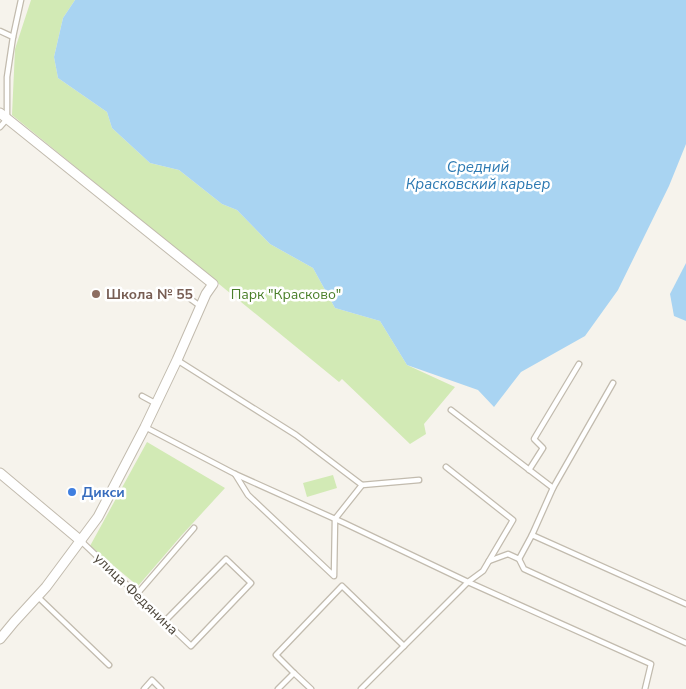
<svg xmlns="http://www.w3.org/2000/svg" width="686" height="689" viewBox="0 0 686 689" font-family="'Nunito Sans',sans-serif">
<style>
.green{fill:#d2eab5}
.water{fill:#a9d4f2}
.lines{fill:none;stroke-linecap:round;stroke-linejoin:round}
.service-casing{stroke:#c2bbae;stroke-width:7}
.minor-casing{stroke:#c2bbae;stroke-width:11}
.service{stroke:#fff;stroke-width:4.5}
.minor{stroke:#fff;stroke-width:9}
.education-dot{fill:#8d6e63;stroke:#fff;stroke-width:2}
.shop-dot{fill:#3f7fe0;stroke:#fff;stroke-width:2}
.labels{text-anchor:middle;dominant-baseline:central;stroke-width:5;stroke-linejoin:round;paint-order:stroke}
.education-label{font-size:14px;font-weight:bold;fill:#785e54;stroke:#fff;text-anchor:start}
.park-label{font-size:14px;fill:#4a7f2a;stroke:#fff}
.shop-label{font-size:14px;font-weight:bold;fill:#366cbe;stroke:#fff;text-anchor:start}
.street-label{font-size:14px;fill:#4b4439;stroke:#fff}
.water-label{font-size:15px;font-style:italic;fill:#2e7ab2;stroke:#fff}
</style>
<rect width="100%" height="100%" fill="#f6f3ec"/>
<g class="green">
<path d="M31,0h44l-12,18 -9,39 4,21 49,34 5,16 38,35 29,7 43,34 15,6 33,34 43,24 22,40 45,13 27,44 48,22 -31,37 2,10 -16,10 -68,-65 -3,3 -327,-267 3,-66z"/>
<path d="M147,442l78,46 -44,48 -43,50 -48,-40z"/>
<path d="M333,475l4,13 -30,9 -4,-14z"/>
</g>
<g class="water">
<path d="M75,0h611v144l-17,42 -51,104 -33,46 -64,36 -27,35 -16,-17 -71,-25 -27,-44 -45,-13 -22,-40 -43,-24 -33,-34 -15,-6 -43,-34 -29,-7 -38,-35 -5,-16 -49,-34 -4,-21 9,-39z"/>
<path d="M686,263v58l-12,-5 -4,-22z"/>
</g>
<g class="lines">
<defs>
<g id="service">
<path d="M0,31l13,6 -6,40v42l-7,8"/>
<path d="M13,37l8,-37"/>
<path d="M189,298l11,8"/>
<path d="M177,360l119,75 66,50 -27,34 -1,57 -86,-81 -13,-21"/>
<path d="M142,396l13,7"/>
<path d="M451,410l102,78"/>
<path d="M145,427l90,47 109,49 124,59 183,82 -6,25"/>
<path d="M529,470l14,-22 -9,-9 45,-75"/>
<path d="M362,485l57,-5"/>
<path d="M532,535l21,-47 60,-105"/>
<path d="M81,541l110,105 60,-63 -25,-24 -61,62"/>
<path d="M519,559l13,-24 154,69"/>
<path d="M489,561l19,-7 11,5 5,10 162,74"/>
<path d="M137,594l57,-66"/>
<path d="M38,597l71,68"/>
<path d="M294,673l-18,-18 66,-69 62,60"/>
<path d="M144,689l8,-9 9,9"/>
<path d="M278,689l16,-16 17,16"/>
<path d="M361,689l107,-107 15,-11 30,-51 -67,-53"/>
</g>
<g id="minor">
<path d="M0,113l213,171 -7,10 -29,66 -32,67 -47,90 -52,70 -32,35 -14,17"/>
<path d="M0,473l81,68"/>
</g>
</defs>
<use href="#service" class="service-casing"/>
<use href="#minor" class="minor-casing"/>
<use href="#service" class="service"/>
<use href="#minor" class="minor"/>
</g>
<circle class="education-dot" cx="96" cy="294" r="5"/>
<circle class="shop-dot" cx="72" cy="492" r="5"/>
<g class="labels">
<g class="education-label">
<text x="106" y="294">Школа № 55</text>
</g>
<g class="park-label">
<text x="286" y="294">Парк "Красково"</text>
</g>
<g class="shop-label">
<text x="82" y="492">Дикси</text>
</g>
<g class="street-label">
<text transform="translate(136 594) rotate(44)">улица Федянина</text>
</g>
<g class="water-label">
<text x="478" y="167">Средний<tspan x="478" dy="17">Красковский карьер</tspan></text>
</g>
</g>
</svg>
